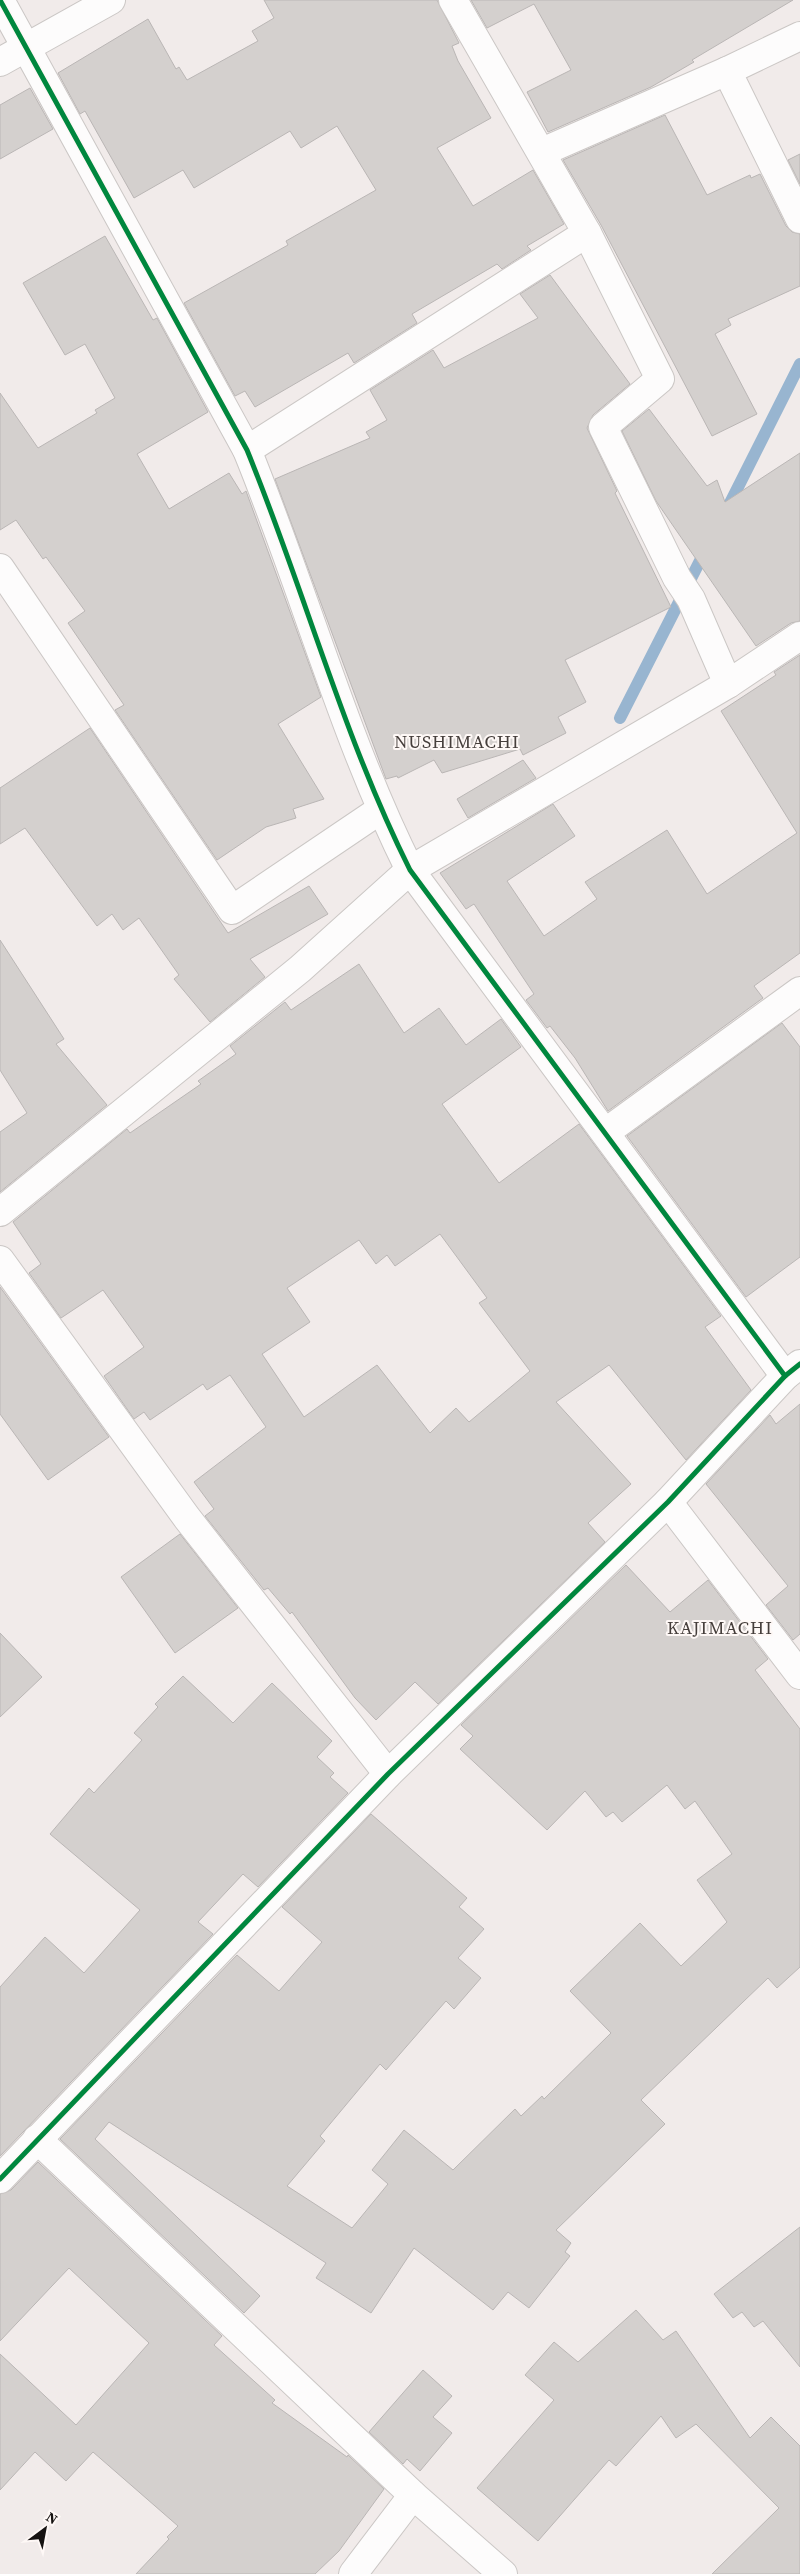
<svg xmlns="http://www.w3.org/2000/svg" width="800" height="2574" viewBox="0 0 800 2574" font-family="'Source Serif 4',serif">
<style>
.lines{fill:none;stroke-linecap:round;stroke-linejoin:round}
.stream{stroke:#98b5d0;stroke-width:12}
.building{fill:#d4d0ce;stroke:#bab6b5;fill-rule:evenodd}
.street-casing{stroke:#cbc7c5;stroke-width:30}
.secondary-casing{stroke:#cbc7c5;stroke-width:30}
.street{stroke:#fdfcfc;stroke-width:28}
.secondary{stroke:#fdfcfc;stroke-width:28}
.cycleway-casing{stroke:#fef8f6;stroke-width:8}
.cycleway{stroke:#00873e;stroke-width:5}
.labels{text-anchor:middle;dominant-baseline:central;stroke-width:4;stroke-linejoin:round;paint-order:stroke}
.quarter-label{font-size:18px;letter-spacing:1px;fill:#453e3b;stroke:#fef8f6}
</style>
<rect width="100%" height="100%" fill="#f1ebea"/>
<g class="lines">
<g class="stream">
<path d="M726,511l74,-147"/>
<path d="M620,718l86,-169"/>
</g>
</g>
<g class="building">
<path d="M264,0h173l22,43 -7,3 6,15 33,57 -54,30 36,58 60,-36 31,54 -37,22 4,4 -29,19 -5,-5 -85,50 5,9 -63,40 -6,-10 -93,54 -10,-16 -10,5 -51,-93 104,-58 -2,-4 90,-51 -39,-64 -36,22 -11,-17 -96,57 -11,-18 -49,28 -49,-87 -5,3 -22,-41 90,-54 28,50 3,-2 8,13 71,-39 -6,-10 22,-13z"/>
<path d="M471,0h322l-101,60 2,2 -43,25 -103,45 -21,-40 44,-22 -37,-66 -47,24z"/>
<path d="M30,88l23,41 -53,30v-54z"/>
<path d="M665,115l42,80 43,-20 1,3 9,-4 26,52 6,6 8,2v52l-72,33 3,6 -16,9 42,80 -45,22 -111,-211 -38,-65z"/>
<path d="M800,154v30l-12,-24z"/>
<path d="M105,236l48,84 4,-2 51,94 -71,42 32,55 60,-36 13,21 4,-3 75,206 -43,27 46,75 -31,10 3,9 -30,9 -49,33 -102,-150 9,-5 -56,-82 17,-12 -39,-54 -3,2 -27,-39 -16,10v-137l38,55 59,-35 -2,-3 20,-12 -30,-54 -20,11 -42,-72z"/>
<path d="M550,275l80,109 -37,31 -6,13 30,63 -2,2 56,114 -106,53 21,42 -28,15 8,16 -43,22 -3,-6 -78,24 -8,-13 -36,18 -1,-2 -11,3 -111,-300 95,-41 -4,-6 21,-12 -17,-30 63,-40 11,18 94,-50 -18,-24z"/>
<path d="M649,409l58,77 10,-6 8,22 75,-49v168l-9,2 -35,23 -100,-145 -34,-70z"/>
<path d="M800,655v298l-46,33 9,12 -155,113 -33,-53 -25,-32 -3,2 -21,-28 8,-6 -60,-90 -8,5 -26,-36 113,-69 22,32 -68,45 37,55 53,-37 -12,-17 82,-52 40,64 90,-61 -76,-122 55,-36 -2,-3z"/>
<path d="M90,728l138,205 81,-47 19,28 -78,45 15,18 -55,45 -36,-43 5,-4 -40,-57 -16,12 -11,-16 -15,12 -72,-98 -25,16v-56z"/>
<path d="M523,760l13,18 -68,40 -11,-19z"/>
<path d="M0,940l64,99 -8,5 51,61 -107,87v-60l27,-19 -27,-43z"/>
<path d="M359,964l45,69 35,-25 27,37 35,-26 20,28 -79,57 57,79 80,-59 142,192 -16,11 46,63 -65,70 -77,-95 -53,37 75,82 -43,39 17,19 -167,162 -23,-22 -39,38 -21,-22 -63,-86 -2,2 -22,-26 -4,2 -59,-74 9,-7 -20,-27 72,-55 -36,-52 -23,15 -4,-6 -53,36 -6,-8 -10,7 -30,-43 40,-29 -41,-57 -42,28 -32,-45 12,-9 -28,-42 114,-93 3,4 71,-49 -3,-3 38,-27 -6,-8 55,-44 6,8zM440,1234l47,64 -8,5 51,68 -61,51 -13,-14 -26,25 -53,-68 -73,52 -42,-63 48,-32 -23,-34 72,-48 17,24 11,-9 8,11z"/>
<path d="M782,1023l18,24v210l-54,40 -119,-161z"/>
<path d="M0,1287l109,150 -61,43 -48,-66z"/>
<path d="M800,1404v230l-7,6 -27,-35 22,-19 -82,-102 64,-69 6,9z"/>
<path d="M180,1534l58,74 -63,45 -54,-76z"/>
<path d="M626,1565l44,47 38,-32 60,79 -13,11 45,59v238l-23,21 -9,-10 -127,122 24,24 -109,106 15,13 -6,9 5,4 -41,52 -21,-16 -15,18 -79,-62 -43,65 -55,-35 10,-15 -217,-141 -14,17 165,157 -16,17 -184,-174 177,-184 42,36 43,-49 -40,-35 89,-93 96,84 -8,9 25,22 -26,29 23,20 -27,31 -8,-8 -60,69 -6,-6 -60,72 5,5 -38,45 65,42 36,-44 -16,-14 32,-40 49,40 62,-61 6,7 21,-20 2,3 67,-66 -41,-42 70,-68 41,43 46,-44 -30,-42 35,-26 -37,-53 -10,8 -18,-24 -45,37 -9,-10 -7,5 -21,-26 -38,39 -87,-81 13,-13 -12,-11z"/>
<path d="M0,1633l42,44 -42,40z"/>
<path d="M183,1676l50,47 39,-40 60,58 -15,16 17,16 -4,4 18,16 -90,94 -15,-13 -45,48 15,12 -213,222v-169l45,-50 39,36 56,-63 -90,-76 39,-46 5,5 48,-53 -8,-7 24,-26 -3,-3z"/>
<path d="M38,2162l184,174 -8,9 61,55 -3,3 75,54 1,-2 36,34 -45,62 -24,23h-179l33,-35 -2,-2 11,-11 -85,-74 -27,29 -31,-29 -35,38v-136l76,71 73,-82 -80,-75 -69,73v-147l11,-4z"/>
<path d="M800,2227v140l-37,-46 -9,6 -12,-15 -9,6 -19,-24z"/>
<path d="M636,2310l27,30 13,-9 74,107 21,-21 29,29v128h-88l67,-66 -83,-84 -20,14 -15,-22 -45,50 -7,-6 -71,81 -61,-53 77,-88 -29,-25 29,-33 24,20z"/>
<path d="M423,2370l29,26 -19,21 19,16 -32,38 -13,-12 -4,5 -34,-32z"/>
</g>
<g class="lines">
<defs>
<g id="street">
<path d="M0,0l247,450c57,139 96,286 163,420l375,506"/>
<path d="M453,0l134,233 73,146 -57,48 74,151 14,21 37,85"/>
<path d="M727,71l73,148"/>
<path d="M542,152l185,-81 73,-35"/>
<path d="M247,450l340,-217"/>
<path d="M0,568l232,342 148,-100"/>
<path d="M606,1132l194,-141"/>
<path d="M0,1212l300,-243 110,-99 318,-186 72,-48"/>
<path d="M0,1260l187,258 201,256"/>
<path d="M668,1502l132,173"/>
<path d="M37,2139l376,356 90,79"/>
<path d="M0,2179l388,-405 280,-272 117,-126 15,-12"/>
<path d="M353,2574l60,-79"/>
</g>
<path id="secondary" d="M0,62l111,-62"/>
</defs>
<use href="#street" class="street-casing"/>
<use href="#secondary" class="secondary-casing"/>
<use href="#street" class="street"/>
<use href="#secondary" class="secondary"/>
<defs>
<g id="cycleway">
<path d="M0,0l247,450c57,139 96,286 163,420l375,506"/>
<path d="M0,2179l388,-405 280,-272 117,-126 15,-12"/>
</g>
</defs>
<use href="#cycleway" class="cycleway-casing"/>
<use href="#cycleway" class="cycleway"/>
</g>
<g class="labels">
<g class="quarter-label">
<text x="457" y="741">NUSHIMACHI</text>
<text x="720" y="1627">KAJIMACHI</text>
</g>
</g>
<g transform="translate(45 2529) rotate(32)" stroke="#fef8f6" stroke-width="4" paint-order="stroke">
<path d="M0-4L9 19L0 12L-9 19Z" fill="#151211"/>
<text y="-8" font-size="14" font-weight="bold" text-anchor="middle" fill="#151211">N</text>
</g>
</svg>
